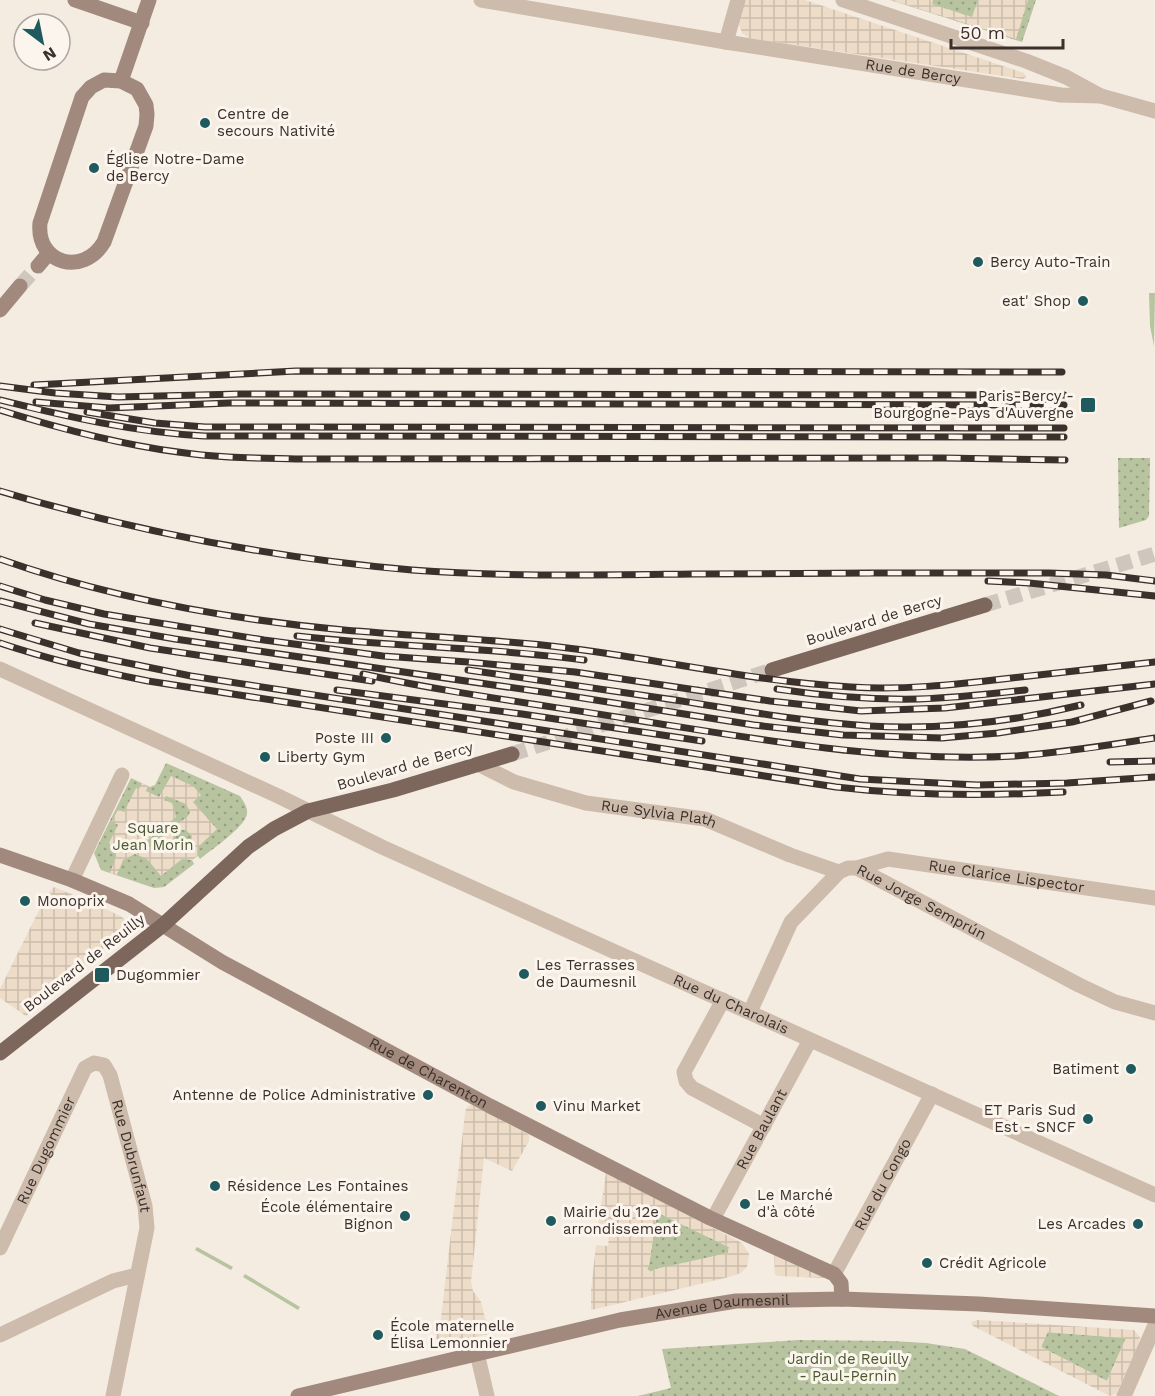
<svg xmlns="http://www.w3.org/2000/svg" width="1155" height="1396" viewBox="0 0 1155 1396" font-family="'Work Sans',sans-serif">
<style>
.grass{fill:#b8c4a0}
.park{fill:url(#park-dots)}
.plaza{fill:url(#plaza-grid);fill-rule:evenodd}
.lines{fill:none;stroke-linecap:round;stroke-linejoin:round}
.secondary-tunnel{stroke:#cfc6bd;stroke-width:15;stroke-dasharray:15 8;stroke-linecap:butt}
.primary-tunnel{stroke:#cfc6bd;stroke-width:15;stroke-dasharray:15 8;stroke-linecap:butt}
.street{stroke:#cdbbac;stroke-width:15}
.secondary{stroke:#a18a7d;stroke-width:15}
.primary{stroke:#7d675c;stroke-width:15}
.rail-casing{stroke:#3b302b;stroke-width:7}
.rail{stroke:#fbf5ee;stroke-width:4.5;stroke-dasharray:14;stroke-linecap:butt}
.poi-dot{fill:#1f5a5e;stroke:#fbf5ee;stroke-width:2}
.labels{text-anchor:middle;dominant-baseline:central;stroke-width:6;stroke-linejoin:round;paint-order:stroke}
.street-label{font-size:15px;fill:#3b302b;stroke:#fbf5ee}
.poi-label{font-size:15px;fill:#3b302b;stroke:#fbf5ee;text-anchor:start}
.park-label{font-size:15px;fill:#4a5a2e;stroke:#fbf5ee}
</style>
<defs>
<pattern id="park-dots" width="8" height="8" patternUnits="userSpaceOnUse" patternTransform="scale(1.5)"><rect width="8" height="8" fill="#b8c4a0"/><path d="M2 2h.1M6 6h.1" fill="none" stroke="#97a083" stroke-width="1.8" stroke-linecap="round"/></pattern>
<pattern id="plaza-grid" width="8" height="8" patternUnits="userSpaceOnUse" patternTransform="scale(1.5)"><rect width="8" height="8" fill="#ecdcc8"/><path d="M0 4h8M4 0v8" fill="none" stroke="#cbbdac"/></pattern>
</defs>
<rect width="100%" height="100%" fill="#f4ebe1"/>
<g class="grass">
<path d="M1149,293h6l-1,53 -4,-20z"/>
<path d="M197,1247l36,20 -2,3 -36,-20z"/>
<path d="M245,1274l55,33 -2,3 -55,-33z"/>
</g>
<g class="park">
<path d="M890,0h146l-14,42z"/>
<path d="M1118,458h32l-1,58 -3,4 -27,8z"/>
<path d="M166,763l74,33c4,6 8,12 7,18 -2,13 -36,36 -47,45l-2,-3 -6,4 2,4 -30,23 -10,1 -53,-18 -7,-17 37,-75 19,9 5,-2z"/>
<path d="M658,1210l3,4 68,33 -1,6 -77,19 -4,-3 2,-4 7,-48 -2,-4z"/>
<path d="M1047,1332l79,6 -19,43 -66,-34z"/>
<path d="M798,1340l94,1 34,2 39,6 94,47h-421l33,-8 -9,-39z"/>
</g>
<g class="plaza">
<path d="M745,0h60l219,73 2,4 -3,2 -274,-41 -7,-5 -4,-11z"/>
<path d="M890,0h43l-1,4 40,13 6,-17h50l-12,39z"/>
<path d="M171,776l22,10 8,9 -8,7 24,27 -19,18v8l-6,5 -10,-1 -21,17 -14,-17 -12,-5 -12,6 -6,15 -7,-2 6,-16v-6l-7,-8 9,-18 -6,-4 6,-12 6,3 12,-24 3,1 3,-6 6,3 -2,5 13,6zM166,796l20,8 4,8 -2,4 -41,33 -4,-5 33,-27 -4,-14 -8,-3zM181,830h5l6,6 -1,8 -7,5 -7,-3 -4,-7 4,-7z"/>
<path d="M54,887l44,18 24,12 4,4 1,5 -1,5 -72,58 -1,6 -27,21 -26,-18v-9l46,-93z"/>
<path d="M471,1104l58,31v6l-17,30 -28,-13 -13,124 2,9 8,11 8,32 -51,12 -2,-11 4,-8 25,-213 1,-5z"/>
<path d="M606,1173l136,70 7,11 -2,13 -6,6 -16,5 -134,32v-19l5,-46 12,1 2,-19 -12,-1zM658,1210l2,4 69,33 -1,6 -73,16 -5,3 -3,-3 2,-3 7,-49 -2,-4z"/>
<path d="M774,1252l52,26 -49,-2 -2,-2z"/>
<path d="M978,1320l156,10 6,7 -2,10 -22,47 -6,2 -137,-70 -2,-4zM1048,1332l77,6h1l-19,43 -66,-34z"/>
</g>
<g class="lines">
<path class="secondary-tunnel" d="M20,286l18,-20"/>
<g class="primary-tunnel">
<path d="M985,605l170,-51"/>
<path d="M512,754l260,-84"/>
</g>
<g class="street">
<path id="s1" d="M481,0l245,42 335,53 40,1"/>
<path d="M843,0l183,61 40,16 35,19 54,15"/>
<path d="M726,42l12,-42"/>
<path id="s2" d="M0,669l278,127 104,51 773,348"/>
<path id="s3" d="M478,764l36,18 72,21 119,16 85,36 49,17"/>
<path id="s4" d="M857,868l31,-9 267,39"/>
<path d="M72,880l50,-105"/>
<path d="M723,1000l-39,72 2,9 6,7 72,38"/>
<path id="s5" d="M750,1012l41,-90 48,-50 9,-4h9l222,117 36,17 40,11"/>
<path id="s6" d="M713,1219l97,-179"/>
<path id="s7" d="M0,1248l85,-180 9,-5 10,2 6,10 35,131 2,22 -34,168"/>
<path id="s8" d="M834,1274l98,-180"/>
<path d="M0,1335l113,-54 24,-6"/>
<path d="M477,1353l10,43"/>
<path d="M1124,1396l31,-71"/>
</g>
<g class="secondary">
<path d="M75,0l67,23"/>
<path d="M104,80l17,1 16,8 9,16 1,9 -1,12 -42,116c-21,35 -68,22 -64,-19l42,-126 9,-10z"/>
<path d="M121,81l28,-81"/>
<path d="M38,266l11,-13"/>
<path d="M0,310l20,-24"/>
<path id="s9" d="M0,855l72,25 57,24 93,58 268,144 220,112 124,56 7,9 1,16"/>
<path id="s10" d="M298,1396l322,-76 116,-19 106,-2 137,5 176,12"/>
</g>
<g class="primary">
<path d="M772,670l213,-65"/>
<path d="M0,1053l163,-128 85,-78 26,-18 34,-18 85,-21 119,-36"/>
</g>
<defs>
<g id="rail">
<path d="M34,385l262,-14 766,1"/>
<path d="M0,386l55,7 63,4 122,-3 824,1"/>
<path d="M0,400c68,17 134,32 204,36l860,1"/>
<path d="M36,402l73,6 120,-5 835,2"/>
<path d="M0,410c58,18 117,34 178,42 39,6 79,6 118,7l646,-1 123,2"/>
<path d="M87,412l68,11 50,4 859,1"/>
<path d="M0,491c134,40 272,67 412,79 93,7 187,5 281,4 119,-1 237,-1 356,-1l57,2 49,6"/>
<path d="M0,559c110,39 227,60 344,71 58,5 117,8 176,13 111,9 220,38 331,44 51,3 102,-2 152,-8 51,-6 101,-11 152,-17"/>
<path d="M988,581l41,2 126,13"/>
<path d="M0,586l45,14 59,14 160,26 119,16 85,6 107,10 195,29 91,10 84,-3 210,-24"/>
<path d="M0,601l89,23 86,15 395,57 184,29 89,10 99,3 56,-5 74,-11 79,-21"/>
<path d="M35,623l115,25 222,33"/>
<path d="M0,629l79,24 112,23 669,103 117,6 90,-2 88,-6"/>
<path d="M297,636c95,11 192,11 287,24"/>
<path d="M0,643c48,16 98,28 148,38l688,106c76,9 151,9 227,5"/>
<path d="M468,670c69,10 138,20 207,30 64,10 129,22 194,26 71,4 143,-4 212,-21"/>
<path d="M363,674c86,19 173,30 260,44 129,20 261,45 392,38 47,-3 94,-11 140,-18"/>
<path d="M777,689c47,7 94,11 142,10 35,-1 71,-5 106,-9"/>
<path d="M337,690l185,24 180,27"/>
<path d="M1110,762l45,-1"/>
</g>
</defs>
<use href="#rail" class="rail-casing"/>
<use href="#rail" class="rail"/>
</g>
<g class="poi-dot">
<circle cx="205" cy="123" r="6"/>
<circle cx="94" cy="168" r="6"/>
<circle cx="978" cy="262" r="6"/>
<circle cx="1083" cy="301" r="6"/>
<rect x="1080" y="397" width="16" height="16" rx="3"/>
<circle cx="386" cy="738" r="6"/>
<circle cx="265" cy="757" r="6"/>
<circle cx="25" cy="901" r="6"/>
<circle cx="524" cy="974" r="6"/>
<rect x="94" y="967" width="16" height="16" rx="3"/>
<circle cx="1131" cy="1069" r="6"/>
<circle cx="428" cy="1095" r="6"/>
<circle cx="541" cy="1106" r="6"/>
<circle cx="1088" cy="1119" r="6"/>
<circle cx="215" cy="1186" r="6"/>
<circle cx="745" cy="1204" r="6"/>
<circle cx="405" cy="1216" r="6"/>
<circle cx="551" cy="1221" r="6"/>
<circle cx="1138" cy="1224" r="6"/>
<circle cx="927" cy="1263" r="6"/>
<circle cx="378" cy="1335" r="6"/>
</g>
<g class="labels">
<g class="street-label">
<text stroke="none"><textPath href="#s1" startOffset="438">Rue de Bercy</textPath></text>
<text transform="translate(874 620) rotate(-17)">Boulevard de Bercy</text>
<text transform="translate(405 766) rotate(-16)">Boulevard de Bercy</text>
<text stroke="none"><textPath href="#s3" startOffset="189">Rue Sylvia Plath</textPath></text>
<text stroke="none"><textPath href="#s4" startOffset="152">Rue Clarice Lispector</textPath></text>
<text stroke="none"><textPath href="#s5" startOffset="260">Rue Jorge Semprún</textPath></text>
<text transform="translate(84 963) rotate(-38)">Boulevard de Reuilly</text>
<text stroke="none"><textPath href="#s2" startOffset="804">Rue du Charolais</textPath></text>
<text stroke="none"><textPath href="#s9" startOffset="482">Rue de Charenton</textPath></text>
<text stroke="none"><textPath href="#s6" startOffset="102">Rue Baulant</textPath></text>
<text stroke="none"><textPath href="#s7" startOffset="108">Rue Dugommier</textPath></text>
<text stroke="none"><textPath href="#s7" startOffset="315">Rue Dubrunfaut</textPath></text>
<text stroke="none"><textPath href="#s8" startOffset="102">Rue du Congo</textPath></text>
<text stroke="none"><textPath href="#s10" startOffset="434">Avenue Daumesnil</textPath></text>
</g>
<g class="poi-label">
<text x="217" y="114">Centre de<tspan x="217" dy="17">secours Nativité</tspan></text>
<text x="106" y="159">Église Notre-Dame<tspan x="106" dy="17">de Bercy</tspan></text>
<text x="990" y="262">Bercy Auto-Train</text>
<text x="1071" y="301" text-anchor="end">eat' Shop</text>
<text x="1074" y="396" text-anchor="end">Paris-Bercy -<tspan x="1074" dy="17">Bourgogne-Pays d'Auvergne</tspan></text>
<text x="374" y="738" text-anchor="end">Poste III</text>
<text x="277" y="757">Liberty Gym</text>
<text x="37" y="901">Monoprix</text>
<text x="536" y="965">Les Terrasses<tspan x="536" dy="17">de Daumesnil</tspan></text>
<text x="116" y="975">Dugommier</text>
<text x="1119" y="1069" text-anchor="end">Batiment</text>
<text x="416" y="1095" text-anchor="end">Antenne de Police Administrative</text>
<text x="553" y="1106">Vinu Market</text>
<text x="1076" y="1110" text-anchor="end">ET Paris Sud<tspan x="1076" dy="17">Est - SNCF</tspan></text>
<text x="227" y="1186">Résidence Les Fontaines</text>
<text x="757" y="1195">Le Marché<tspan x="757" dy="17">d'à côté</tspan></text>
<text x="393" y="1207" text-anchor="end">École élémentaire<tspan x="393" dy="17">Bignon</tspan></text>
<text x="563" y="1212">Mairie du 12e<tspan x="563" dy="17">arrondissement</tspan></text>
<text x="1126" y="1224" text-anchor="end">Les Arcades</text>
<text x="939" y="1263">Crédit Agricole</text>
<text x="390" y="1326">École maternelle<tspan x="390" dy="17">Élisa Lemonnier</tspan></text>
</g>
<g class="park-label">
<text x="153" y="828">Square<tspan x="153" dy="17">Jean Morin</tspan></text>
<text x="848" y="1359">Jardin de Reuilly<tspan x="848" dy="17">- Paul-Pernin</tspan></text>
</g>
</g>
<g transform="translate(42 42) rotate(148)"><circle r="28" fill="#fbf5ee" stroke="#aea6a0" stroke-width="1.5"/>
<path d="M0-4.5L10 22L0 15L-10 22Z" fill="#1f5a5e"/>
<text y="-9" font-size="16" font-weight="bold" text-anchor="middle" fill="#3b302b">N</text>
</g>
<path d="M951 39v9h112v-9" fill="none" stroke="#3b302b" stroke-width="3"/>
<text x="960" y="39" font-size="18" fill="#3b302b" stroke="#fbf5ee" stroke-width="4.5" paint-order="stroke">50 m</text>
</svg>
